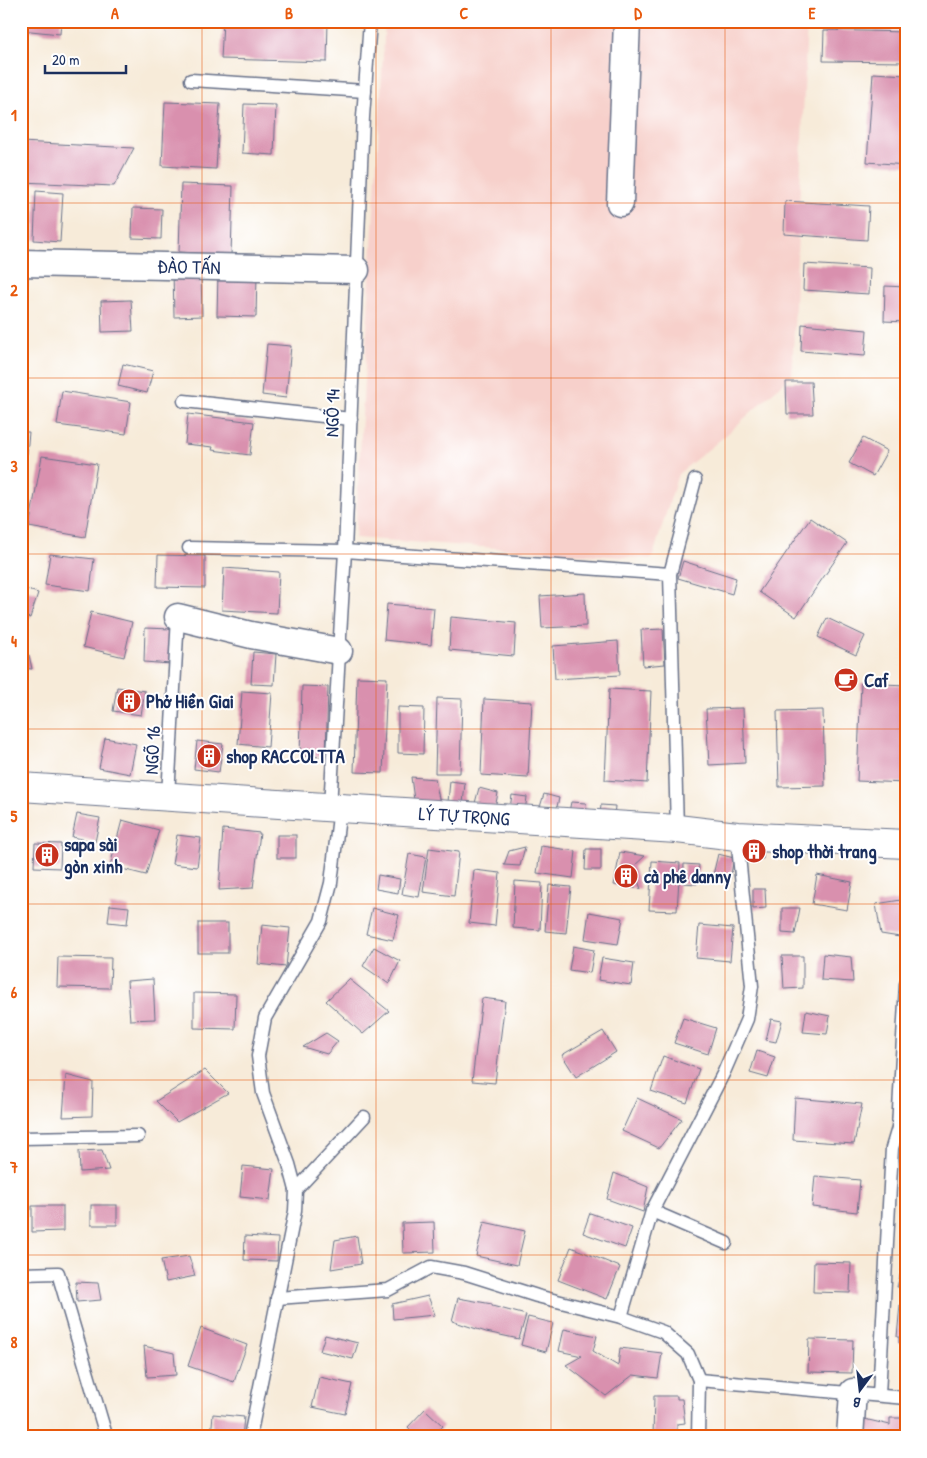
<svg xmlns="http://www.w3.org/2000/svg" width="927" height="1458" viewBox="0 0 927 1458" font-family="'Patrick Hand',sans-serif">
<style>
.built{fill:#f7d0cb}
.building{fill:#d990ae}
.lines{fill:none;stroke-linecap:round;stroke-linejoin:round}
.service-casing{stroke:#687189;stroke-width:15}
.minor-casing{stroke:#687189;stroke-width:29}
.tertiary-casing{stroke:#687189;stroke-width:30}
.service{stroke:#fff;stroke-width:12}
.minor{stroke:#fff;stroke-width:26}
.tertiary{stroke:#fff;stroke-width:28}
.grid{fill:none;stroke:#e8590c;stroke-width:1;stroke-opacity:0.55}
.labels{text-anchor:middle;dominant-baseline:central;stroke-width:4;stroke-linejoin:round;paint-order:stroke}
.street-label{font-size:19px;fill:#1b2f5e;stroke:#fff}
.poi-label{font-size:19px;font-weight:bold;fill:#1b2f5e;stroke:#fff;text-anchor:start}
.neatline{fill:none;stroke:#e8590c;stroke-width:2}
.grid-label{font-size:16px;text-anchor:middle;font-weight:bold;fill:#e8590c}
</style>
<rect width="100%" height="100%" fill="#fff"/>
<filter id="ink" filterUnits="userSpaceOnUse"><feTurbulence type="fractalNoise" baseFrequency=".02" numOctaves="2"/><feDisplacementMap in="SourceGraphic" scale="10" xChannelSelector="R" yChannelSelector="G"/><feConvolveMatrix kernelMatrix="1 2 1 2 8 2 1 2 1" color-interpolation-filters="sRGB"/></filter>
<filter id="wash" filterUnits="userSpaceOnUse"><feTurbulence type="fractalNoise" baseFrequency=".0096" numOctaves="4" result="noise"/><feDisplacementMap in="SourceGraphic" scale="20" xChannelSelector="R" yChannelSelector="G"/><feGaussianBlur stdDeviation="1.12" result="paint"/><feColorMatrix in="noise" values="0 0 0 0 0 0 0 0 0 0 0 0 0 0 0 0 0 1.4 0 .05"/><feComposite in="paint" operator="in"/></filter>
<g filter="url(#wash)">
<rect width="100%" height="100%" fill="#f7ebd9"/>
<path class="built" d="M385,21h422l-15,354 -66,60 -48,39 -26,85 -297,-21z"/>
<g id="blocks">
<g class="building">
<path d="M21,21h40l-1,13 -39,-4z"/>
<path d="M223,21h105l-1,41 -106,-3z"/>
<path d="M824,30l82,2v30l-83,-1z"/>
<path d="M873,73l33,2v90l-39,-3z"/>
<path d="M165,102l55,2 -4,65 -54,-3z"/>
<path d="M244,104l32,1 -2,50 -32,-2z"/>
<path d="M21,142l113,6 -20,38 -93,-4z"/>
<path d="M181,184l52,2 -2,69 -52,-3z"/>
<path d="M36,191l27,2 -3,49 -26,-2z"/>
<path d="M785,201l84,5 -2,34 -83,-6z"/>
<path d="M133,208l29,1 -1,30 -29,-1z"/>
<path d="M804,264l66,4 -1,26 -66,-4z"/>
<path d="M21,270h7l-1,37h-6z"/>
<path d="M173,270h28l1,46 -28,1z"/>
<path d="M218,273l39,1 -1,43 -39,-1z"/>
<path d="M885,286l21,1v35l-22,-1z"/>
<path d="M131,300l2,31 -31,1 -1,-31z"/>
<path d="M802,324l65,6 -2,26 -64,-5z"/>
<path d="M267,344l24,2 -5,52 -24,-3z"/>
<path d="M123,364l30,7 -6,22 -29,-7z"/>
<path d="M786,382h25l2,32h-26z"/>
<path d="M62,391l69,11 -5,32 -69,-9z"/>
<path d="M188,414l66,8 -4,33 -38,-5 1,-3 -28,-3z"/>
<path d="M21,432h8l-2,22h-6z"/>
<path d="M863,438l24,13 -14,25 -24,-13z"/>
<path d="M42,456l55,8 -12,73 -56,-10z"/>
<path d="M810,518l37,25 -51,74 -37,-25z"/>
<path d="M50,554l44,5 -4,32 -45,-6z"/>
<path d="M158,555l47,1v32l-48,-1z"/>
<path d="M683,561l53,17 -4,16 -54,-16z"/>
<path d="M224,568l55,4 -2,41 -55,-3z"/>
<path d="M21,588l17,5 -8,25 -9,-3z"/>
<path d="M585,593l1,33 -44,2 -2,-32z"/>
<path d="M387,604l47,4 -3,37 -47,-5z"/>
<path d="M91,612l41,10 -8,35 -41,-10z"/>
<path d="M451,617l65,6 -2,33 -65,-6z"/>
<path d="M827,618l38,18 -9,19 -38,-18z"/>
<path d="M145,628l27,1 -1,35 -27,-2z"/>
<path d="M663,629l2,35 -22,2 -2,-36z"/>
<path d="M618,641l2,34 -65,4 -2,-33z"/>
<path d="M253,652l23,2 -2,31 -23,-1z"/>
<path d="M21,654l8,1 3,14 -11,-1z"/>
<path d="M357,677l30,1 -4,95 -29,-1z"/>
<path d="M861,683l45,2v98l-49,-2z"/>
<path d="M302,686l26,1 -2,70 -26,-1z"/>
<path d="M117,687l28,4 -4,24 -28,-4z"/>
<path d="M609,689l42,2 -4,92 -42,-3z"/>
<path d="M242,691l30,2 -4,54 -30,-3z"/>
<path d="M437,698l25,1 -2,74h-25z"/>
<path d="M484,699l48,3 -4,76 -47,-3z"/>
<path d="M398,707l26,1 -1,46 -25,-1z"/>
<path d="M743,708l2,55 -36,2 -3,-56z"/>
<path d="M823,710l2,76 -46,1 -2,-76z"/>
<path d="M105,738l31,6 -6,30 -31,-6z"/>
<path d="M197,741l26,3 -4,28 -25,-3z"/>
<path d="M411,777l24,2 5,25 -26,-4z"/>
<path d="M450,781l15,2 -2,21 -15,-2z"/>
<path d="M479,788l19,5 -3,15 -20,-5z"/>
<path d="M544,794l15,4 -3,13 -16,-4z"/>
<path d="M512,795l15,2 -2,14 -15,-3z"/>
<path d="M571,802l15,1 -1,10 -16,-1z"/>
<path d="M601,805l14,1 -1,10 -14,-1z"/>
<path d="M77,814l23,4 -5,24 -23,-5z"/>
<path d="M122,820l37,10 -13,45 -36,-9z"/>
<path d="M223,829l37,4 -7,55 -34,2z"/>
<path d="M177,835l24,3 -4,29 -25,-3z"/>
<rect x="277" y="835" width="19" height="23"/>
<path d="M35,843l26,1 -1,24 -26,-1z"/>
<path d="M746,844l18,3 -1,12 -20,-4z"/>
<path d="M541,846l35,5 -3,27 -36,-5z"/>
<path d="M525,847l-5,19 -16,-1 5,-14z"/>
<path d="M429,848l30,4 -5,44 -31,-4z"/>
<path d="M586,849h15v21h-16z"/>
<path d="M620,852l25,4 -12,11 8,22 -27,-4z"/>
<path d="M409,854l17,3 -7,40 -17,-3z"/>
<path d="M718,854l16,4 -4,21 -17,-4z"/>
<path d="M652,861l28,2 -3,48 -28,-1z"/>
<path d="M684,864l15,1 -2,19 -14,-1z"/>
<path d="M474,870l26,3 -5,53 -26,-3z"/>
<path d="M378,875l22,4 -2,14 -22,-4z"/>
<path d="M817,875l35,7 -5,28 -35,-6z"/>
<path d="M515,881l27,2 -2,47 -27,-2z"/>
<path d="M549,885l22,2 -5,46 -21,-2z"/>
<path d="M753,889h12l1,19 -13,1z"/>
<path d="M901,900l5,38 -25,-4 -5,-30z"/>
<path d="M110,905l19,2 -2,17 -19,-2z"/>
<path d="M372,908l27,7 -6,25 -27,-6z"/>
<path d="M782,908h18l-5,26 -13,-1z"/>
<path d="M589,912l34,6 -5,26 -33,-5z"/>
<rect x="198" y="923" width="30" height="30"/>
<path d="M262,925l28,3 -4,39 -28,-3z"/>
<path d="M699,925l34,3 -3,33 -34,-3z"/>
<path d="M573,946l21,4 -4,23 -21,-3z"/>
<path d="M374,947l26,14 -11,23 -26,-18z"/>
<path d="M823,954l28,3 2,25 -32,-2z"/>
<path d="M782,956h21v32l-19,1z"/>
<path d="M58,957l53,1 -1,30 -53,-1z"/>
<path d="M602,958l32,5 -3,22 -33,-5z"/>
<path d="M153,979l2,40 -25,1 -3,-39z"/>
<path d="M349,979l40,32 -26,23 -37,-33z"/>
<path d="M194,993l42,1 -1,35 -41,-1z"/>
<path d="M482,998l23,3 -10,82 -23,-2z"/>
<path d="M806,1011l24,5 -3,18 -24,-2z"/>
<path d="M683,1018l33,10 -8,26 -34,-11z"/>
<path d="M771,1019l11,2 -6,21 -10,-2z"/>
<path d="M603,1031l13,21 -40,25 -14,-22z"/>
<path d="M326,1033l12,8 -11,13 -24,-7z"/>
<path d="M757,1051l18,6 -7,21 -18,-5z"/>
<path d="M663,1056l36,13 -12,34 -36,-12z"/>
<path d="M205,1070l23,23 -51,29 -21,-21z"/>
<path d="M66,1075l27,7 -1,34 -29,1z"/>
<path d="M637,1098l45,21 -23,29 -37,-17z"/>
<path d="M795,1098l67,6 -8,40 -61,-4z"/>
<path d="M102,1150l7,20 -29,2 -1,-21z"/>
<path d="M243,1166l31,3 -4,31 -30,-3z"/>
<path d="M614,1173l34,14 -5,25 -36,-13z"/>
<path d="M815,1176l45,4 -3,32 -45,-5z"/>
<rect x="91" y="1205" width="26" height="20"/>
<path d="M32,1206h31v25l-31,1z"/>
<path d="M590,1213l42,15 -7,20 -42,-15z"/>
<path d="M434,1222l1,30 -32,1 -1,-30z"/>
<path d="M484,1222l41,9 -8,34 -41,-9z"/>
<path d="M245,1236l33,2 -1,23 -33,-1z"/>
<path d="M357,1236l4,28 -30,5 4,-29z"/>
<path d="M571,1247l49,20 -13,32 -49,-19z"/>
<path d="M189,1256l6,20 -29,6 -5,-22z"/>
<path d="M814,1262l37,1 -1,30 -37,-1z"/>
<path d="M903,1264l3,1v22h-9z"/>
<path d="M76,1282l22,1 3,17 -24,2z"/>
<path d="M428,1296l7,19 -42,4 -1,-15z"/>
<path d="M458,1298l34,6v2l34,9 -7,24 -33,-7 -34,-11z"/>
<path d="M900,1305h6v39l-7,-1v-6h-2z"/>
<path d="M528,1317l25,6 -7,29 -25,-7z"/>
<path d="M201,1328l46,17 -13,37 -46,-16z"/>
<path d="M564,1329l33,7 -4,15 25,15 2,-18 42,5 -4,25 -25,-3 -27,21 -40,-31 16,-9 -23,-5z"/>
<path d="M325,1335l33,8 -5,16 -33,-8z"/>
<path d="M809,1339l44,1 -1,33 -44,-1z"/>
<path d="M144,1346l30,7 2,22 -29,2z"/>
<path d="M319,1377l33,7 -7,30 -33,-7z"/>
<path d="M654,1396h23v3h5l3,24 -8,1v13h-24z"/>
<path d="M425,1409l18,17 -10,11h-16l-9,-10z"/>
<path d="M213,1414l31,3 -2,20h-31z"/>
<path d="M847,1415l43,10v-7h16v19h-64z"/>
</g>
</g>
</g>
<g filter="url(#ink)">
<use href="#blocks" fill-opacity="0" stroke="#687189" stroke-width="1"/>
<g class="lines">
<defs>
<g id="service">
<path d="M191,80l174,11"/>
<path d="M184,401l167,18"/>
<path d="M189,548l156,3 325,23"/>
<path d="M168,796l10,-179"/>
<path d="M330,807l15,-256 18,-434 7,-96"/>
<path d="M677,829l-7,-255 25,-94"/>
<path d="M898,1128l8,-144"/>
<path d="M21,1138l117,-2"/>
<path d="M296,1190l68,-73"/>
<path d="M652,1211l74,32"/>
<path d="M21,1274l37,-1 47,159 -2,5"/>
<path d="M277,1298l111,-8 43,-23 33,6 73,23 84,21 42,15 25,22 11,26 -1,57"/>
<path d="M621,1317l31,-106 72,-139 23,-53 5,-33 -15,-150"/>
<path d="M699,1380l207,18"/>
<path d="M879,1395l13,-247 6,-20 8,2"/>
<path d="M250,1437l45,-226 1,-21 -7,-26 -26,-71 -5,-37 7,-38 56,-97 10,-38 9,-75"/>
</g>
<g id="minor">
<path d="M620,203l7,-182"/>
<path id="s1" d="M21,263l335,7"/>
<path d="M178,617l73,18 88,16"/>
<path d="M850,1437l3,-45"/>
</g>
<g id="tertiary">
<path id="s2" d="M21,787l319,21 337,21 60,7 169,8"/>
</g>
</defs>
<use href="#service" class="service-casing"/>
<use href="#minor" class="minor-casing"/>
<use href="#tertiary" class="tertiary-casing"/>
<use href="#service" class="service"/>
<use href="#minor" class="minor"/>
<use href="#tertiary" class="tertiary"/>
</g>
</g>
<path class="grid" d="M202,21v1416M376,21v1416M551,21v1416M725,21v1416M21,203h885M21,378h885M21,554h885M21,729h885M21,904h885M21,1080h885M21,1255h885"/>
<defs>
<symbol id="cafe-disc" viewBox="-11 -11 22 22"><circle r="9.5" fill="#c8321e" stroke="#fff"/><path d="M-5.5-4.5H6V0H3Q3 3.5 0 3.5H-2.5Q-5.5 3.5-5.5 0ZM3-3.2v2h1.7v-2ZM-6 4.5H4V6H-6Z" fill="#fff"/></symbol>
<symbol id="building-disc" viewBox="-11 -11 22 22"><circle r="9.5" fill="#c8321e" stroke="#fff"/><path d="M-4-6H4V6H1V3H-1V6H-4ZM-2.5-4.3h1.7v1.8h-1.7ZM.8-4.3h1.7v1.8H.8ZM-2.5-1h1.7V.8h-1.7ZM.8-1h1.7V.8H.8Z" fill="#fff"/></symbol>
</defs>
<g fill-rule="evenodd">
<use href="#cafe-disc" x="832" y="666" width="28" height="28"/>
<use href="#building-disc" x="115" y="687" width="28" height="28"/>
<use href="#building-disc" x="195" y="742" width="28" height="28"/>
<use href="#building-disc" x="740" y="837" width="28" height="28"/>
<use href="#building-disc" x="33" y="841" width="28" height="28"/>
<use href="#building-disc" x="612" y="862" width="28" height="28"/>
</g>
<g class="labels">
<g class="street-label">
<text stroke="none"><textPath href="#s1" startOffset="168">ĐÀO TẤN</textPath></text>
<text transform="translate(332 413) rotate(-88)">NGÕ 14</text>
<text transform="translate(152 750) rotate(-87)">NGÕ 16</text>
<text stroke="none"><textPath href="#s2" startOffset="444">LÝ TỰ TRỌNG</textPath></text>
</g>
<g class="poi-label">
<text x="864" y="680">Caf</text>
<text x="146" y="701">Phở Hiền Giai</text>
<text x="226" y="756">shop RACCOLTTA</text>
<text x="64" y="844">sapa sài<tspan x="64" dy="22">gòn xinh</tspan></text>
<text x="772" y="851">shop thời trang</text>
<text x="644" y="876">cà phê danny</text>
</g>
</g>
<rect width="927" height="1458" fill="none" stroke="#fff" stroke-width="55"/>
<g transform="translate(860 1390) rotate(195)" stroke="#ffffff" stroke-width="4" paint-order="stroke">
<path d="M0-4L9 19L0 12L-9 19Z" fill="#1b2f5e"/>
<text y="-8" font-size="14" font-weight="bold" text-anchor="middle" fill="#1b2f5e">B</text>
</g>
<path d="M45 65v8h81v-8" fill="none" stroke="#1b2f5e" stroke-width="2.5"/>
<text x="52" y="65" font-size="15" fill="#1b2f5e" stroke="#ffffff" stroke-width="4" paint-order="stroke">20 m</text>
<rect x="28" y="28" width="872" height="1402" class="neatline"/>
<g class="grid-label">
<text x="115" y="19">A</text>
<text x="289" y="19">B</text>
<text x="464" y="19">C</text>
<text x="638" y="19">D</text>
<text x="812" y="19">E</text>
<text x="14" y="121">1</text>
<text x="14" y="296">2</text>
<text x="14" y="472">3</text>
<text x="14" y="647">4</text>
<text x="14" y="822">5</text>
<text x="14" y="998">6</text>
<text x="14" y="1173">7</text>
<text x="14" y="1348">8</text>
</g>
</svg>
